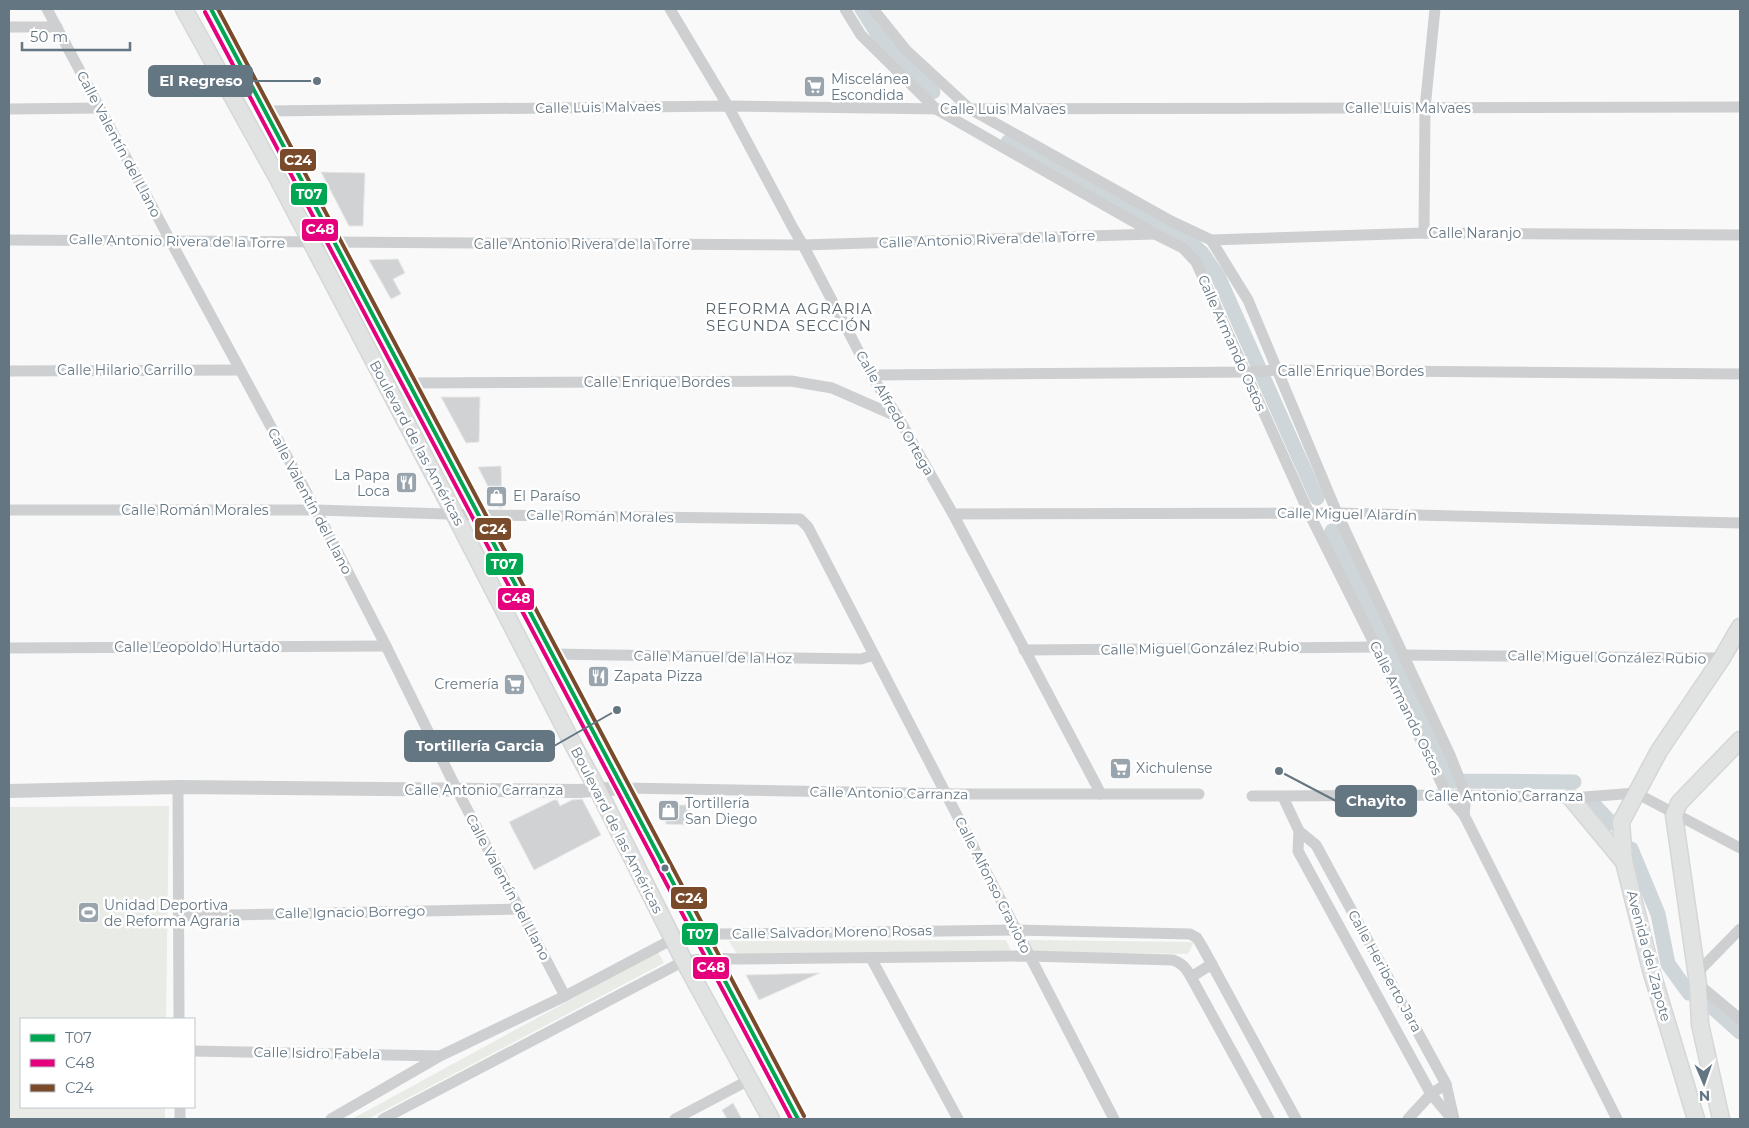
<svg xmlns="http://www.w3.org/2000/svg" width="1749" height="1128" viewBox="0 0 1749 1128" font-family="Montserrat,sans-serif">
<style>
.green{fill:#e8ebe6}
.lines{fill:none;stroke-linecap:round;stroke-linejoin:round}
.canal{stroke:#ced6d9;stroke-width:15}
.building{fill:#d0d2d3;stroke:#e8e8e8}
.secondary-casing{stroke:#d5d6d7;stroke-width:19}
.minor{stroke:#cecfd0;stroke-width:11}
.tertiary{stroke:#cecfd0;stroke-width:14}
.secondary{stroke:#e1e2e2;stroke-width:16}
.bus-1-casing{stroke:#fff;stroke-width:8}
.bus-2-casing{stroke:#fff;stroke-width:8}
.bus-3-casing{stroke:#fff;stroke-width:8}
.bus-1{stroke:#00a651;stroke-width:4}
.bus-2{stroke:#e5007d;stroke-width:4}
.bus-3{stroke:#7a4b2a;stroke-width:4}
.bus-dot{fill:#657683;stroke:#fff;stroke-width:2}
.labels{text-anchor:middle;dominant-baseline:central;stroke-width:5;stroke-linejoin:round;paint-order:stroke}
.poi-label{font-size:14px;fill:#657683;stroke:#fff;text-anchor:start}
.street-label{font-size:14px;fill:#657683;stroke:#fff}
.neighbourhood-label{font-size:15px;letter-spacing:1px;fill:#57646e;stroke:#fff}
.leader{fill:none;stroke:#657683;stroke-width:2}
.callout-dot{fill:#657683;stroke:#fff;stroke-width:2}
.callout{fill:#657683;stroke:#657683;stroke-width:2}
.callout-label{font-size:15px;text-anchor:middle;font-weight:bold;fill:#fff}
.line-badge{stroke:#fff;stroke-width:2}
.badge-label{font-size:14px;text-anchor:middle;font-weight:bold;fill:#fff}
</style>
<rect width="100%" height="100%" fill="#f9f9f9"/>
<g class="green">
<path d="M169,806l-3,213h-145v88h144v12h-156v-312z"/>
<path d="M1006,940l6,13 -275,1 -8,-13z"/>
<path d="M1026,940l168,2 -6,12 -156,-2z"/>
<path d="M658,952l6,11 -296,156h-16z"/>
</g>
<g class="lines">
<g class="canal">
<path d="M862,9l19,30 52,53"/>
<path d="M1008,142l181,99 13,12 16,23 99,222"/>
<path d="M1332,531l117,250 125,1"/>
<path d="M1594,805l17,18"/>
<path d="M1631,849l27,65 10,50 21,29"/>
<path d="M1711,1006l29,26"/>
</g>
</g>
<g class="building">
<path d="M321,172l44,1 -2,53h-14z"/>
<path d="M398,259l7,14 -12,6 8,15 -10,5 -22,-39z"/>
<path d="M441,397h39l-1,45 -13,1z"/>
<path d="M501,466l1,42h-3l-21,-41z"/>
<path d="M582,799l19,36 -67,35 -25,-48 45,-22h3l3,6 12,-6z"/>
<path d="M664,805h26v20l-24,-1 -2,-9z"/>
<path d="M820,973l-61,27 -13,-25z"/>
<path d="M733,1103l9,16h-15l-5,-9z"/>
</g>
<g class="lines">
<defs>
<g id="secondary">
<path d="M184,9l92,166 169,321 131,254 22,40 86,171 87,158"/>
<path d="M211,9l587,1110"/>
<path d="M1571,798l53,64"/>
<path d="M1696,1119l-45,-149 -27,-108 -3,-40 38,-71 63,-93 18,-31"/>
<path d="M1721,1119l-21,-95 -2,-40 -24,-169 5,-12 61,-63"/>
</g>
</defs>
<use href="#secondary" class="secondary-casing"/>
<g class="minor">
<path d="M47,9l123,231 146,270 70,136 71,144 108,206"/>
<path d="M670,9l58,97 65,122 10,17 68,130 27,42 55,97 148,280"/>
<path d="M845,9l16,26 75,74 219,125 28,14 13,14 113,251 72,144 66,138 17,20 153,304"/>
<path d="M873,9l33,41 64,59 201,112 40,19 37,60 89,213 113,242 16,40 -2,20"/>
<path d="M9,27h48"/>
<path d="M9,109l91,-1"/>
<path d="M265,111l463,-5 215,3 797,-2"/>
<path d="M1424,233l1,-125 10,-99"/>
<path d="M9,240l794,5 351,-11"/>
<path d="M1211,240l213,-7 316,2"/>
<path d="M9,371l231,-1"/>
<path d="M871,375l380,-3 26,-2 463,4"/>
<path d="M409,383l382,-2 41,7 66,29"/>
<path d="M9,510h307l164,5 320,4 8,8 306,592"/>
<path d="M953,514l384,-1 403,10"/>
<path d="M9,648l377,-2"/>
<path d="M1024,650l352,-3"/>
<path d="M552,654l309,5 13,-4"/>
<path d="M1402,655l320,3"/>
<path d="M178,787l1,232"/>
<path d="M624,788l338,6h237"/>
<path d="M1252,796l214,-1 105,3 65,-5 104,55"/>
<path d="M1283,797l16,34 17,14 130,239 8,35"/>
<path d="M1299,831l-1,20 133,243 21,25"/>
<path d="M180,916l339,-7"/>
<path d="M871,958l87,161"/>
<path d="M1696,974l44,-45"/>
<path d="M1191,977l21,-13"/>
<path d="M1698,984l42,35"/>
<path d="M194,1051l245,5"/>
<path d="M180,1107v12"/>
<path d="M331,1119l109,-63 125,-60 108,-57 48,-5 295,-4 174,4 7,4 6,10 93,171"/>
<path d="M383,1119l301,-158 28,-3 24,1 293,-3 144,4c9,3 13,8 18,17l78,142"/>
<path d="M675,1119l74,-39"/>
<path d="M1408,1119l23,-25 15,-10"/>
</g>
<path class="tertiary" d="M9,791l169,-4 400,4 46,-3"/>
<use href="#secondary" class="secondary"/>
<defs>
<path id="bus-1" d="M211,9l587,1110"/>
<path id="bus-2" d="M205,12l586,1107"/>
<path id="bus-3" d="M218,9l586,1107"/>
</defs>
<use href="#bus-1" class="bus-1-casing"/>
<use href="#bus-2" class="bus-2-casing"/>
<use href="#bus-3" class="bus-3-casing"/>
<use href="#bus-1" class="bus-1"/>
<use href="#bus-2" class="bus-2"/>
<use href="#bus-3" class="bus-3"/>
</g>
<defs>
<symbol id="supermarket-square" viewBox="-11 -11 22 22"><rect x="-9" y="-9" width="18" height="18" rx="4" fill="#99a4ac" stroke="#fff"/><path d="M-6-5.5h2.5l.6 2H6L4.5 2H-2.5L-4.4-4H-6ZM-1.5 3.2a1.3 1.3 0 1 0 .1 0ZM3 3.2a1.3 1.3 0 1 0 .1 0Z" fill="#fff"/></symbol>
<symbol id="restaurant-square" viewBox="-11 -11 22 22"><rect x="-9" y="-9" width="18" height="18" rx="4" fill="#99a4ac" stroke="#fff"/><path d="M-5-6h1v4h1v-4h1v4h1v-4h1v5L-1.5 .5V6h-2V.5L-5-1ZM5-6V6H3V1.5H1.5Q1.5-4 5-6Z" fill="#fff"/></symbol>
<symbol id="shop-square" viewBox="-11 -11 22 22"><rect x="-9" y="-9" width="18" height="18" rx="4" fill="#99a4ac" stroke="#fff"/><path d="M-5-2.5h2.3a2.7 3.5 0 0 1 5.4 0H5L5.5 6h-11ZM-1.5-2.5h3a1.5 2.3 0 0 0-3 0Z" fill="#fff"/></symbol>
<symbol id="stadium-square" viewBox="-11 -11 22 22"><rect x="-9" y="-9" width="18" height="18" rx="4" fill="#99a4ac" stroke="#fff"/><path d="M0-5a6.5 5 0 1 0 0 10a6.5 5 0 1 0 0-10ZM-3.5-1.8h7v3.6h-7Z" fill="#fff"/></symbol>
</defs>
<g fill-rule="evenodd">
<use href="#supermarket-square" x="802" y="74" width="25" height="25"/>
<use href="#restaurant-square" x="394" y="470" width="25" height="25"/>
<use href="#shop-square" x="484" y="484" width="25" height="25"/>
<use href="#restaurant-square" x="586" y="664" width="25" height="25"/>
<use href="#supermarket-square" x="502" y="672" width="25" height="25"/>
<use href="#supermarket-square" x="1108" y="756" width="25" height="25"/>
<use href="#shop-square" x="656" y="798" width="25" height="25"/>
<use href="#stadium-square" x="76" y="900" width="25" height="25"/>
</g>
<circle class="bus-dot" cx="665" cy="868" r="4.5"/>
<g class="labels">
<g class="poi-label">
<text x="831" y="79">Miscelánea<tspan x="831" dy="16">Escondida</tspan></text>
<text x="390" y="475" text-anchor="end">La Papa<tspan x="390" dy="16">Loca</tspan></text>
<text x="513" y="496">El Paraíso</text>
<text x="614" y="676">Zapata Pizza</text>
<text x="499" y="684" text-anchor="end">Cremería</text>
<text x="1136" y="768">Xichulense</text>
<text x="685" y="803">Tortillería<tspan x="685" dy="16">San Diego</tspan></text>
<text x="104" y="905">Unidad Deportiva<tspan x="104" dy="16">de Reforma Agraria</tspan></text>
</g>
<g class="street-label">
<text transform="translate(598 107) rotate(-1)">Calle Luis Malvaes</text>
<text x="1408" y="108">Calle Luis Malvaes</text>
<text x="1003" y="109">Calle Luis Malvaes</text>
<text transform="translate(119 144) rotate(62)">Calle Valentín del Llano</text>
<text x="1475" y="233">Calle Naranjo</text>
<text transform="translate(987 239) rotate(-2)">Calle Antonio Rivera de la Torre</text>
<text transform="translate(177 241) rotate(1)">Calle Antonio Rivera de la Torre</text>
<text x="582" y="244">Calle Antonio Rivera de la Torre</text>
<text transform="translate(1232 343) rotate(66)">Calle Armando Ostos</text>
<text x="125" y="370">Calle Hilario Carrillo</text>
<text x="1351" y="371">Calle Enrique Bordes</text>
<text x="657" y="382">Calle Enrique Bordes</text>
<text transform="translate(895 413) rotate(60)">Calle Alfredo Ortega</text>
<text transform="translate(417 443) rotate(62)">Boulevard de las Américas</text>
<text transform="translate(310 501) rotate(62)">Calle Valentín del Llano</text>
<text x="195" y="510">Calle Román Morales</text>
<text transform="translate(1347 514) rotate(1)">Calle Miguel Alardín</text>
<text transform="translate(600 516) rotate(1)">Calle Román Morales</text>
<text x="197" y="647">Calle Leopoldo Hurtado</text>
<text transform="translate(1200 648) rotate(-1)">Calle Miguel González Rubio</text>
<text transform="translate(713 657) rotate(1)">Calle Manuel de la Hoz</text>
<text transform="translate(1607 657) rotate(1)">Calle Miguel González Rubio</text>
<text transform="translate(1406 708) rotate(64)">Calle Armando Ostos</text>
<text x="484" y="790">Calle Antonio Carranza</text>
<text transform="translate(889 793) rotate(1)">Calle Antonio Carranza</text>
<text x="1504" y="796">Calle Antonio Carranza</text>
<text transform="translate(617 830) rotate(63)">Boulevard de las Américas</text>
<text transform="translate(993 885) rotate(63)">Calle Alfonso Cravioto</text>
<text transform="translate(508 887) rotate(62)">Calle Valentín del Llano</text>
<text transform="translate(350 912) rotate(-1)">Calle Ignacio Borrego</text>
<text transform="translate(832 932) rotate(-1)">Calle Salvador Moreno Rosas</text>
<text transform="translate(1649 956) rotate(75)">Avenida del Zapote</text>
<text transform="translate(1385 971) rotate(61)">Calle Heriberto Jara</text>
<text transform="translate(317 1053) rotate(1)">Calle Isidro Fabela</text>
</g>
<g class="neighbourhood-label">
<text x="789" y="308">REFORMA AGRARIA<tspan x="789" dy="17">SEGUNDA SECCIÓN</tspan></text>
</g>
</g>
<path class="leader" d="M317 81L252 81M617 710L554 746M1279 771L1336 801"/>
<g class="callout-dot">
<circle cx="317" cy="81" r="5"/>
<circle cx="617" cy="710" r="5"/>
<circle cx="1279" cy="771" r="5"/>
</g>
<g class="callout">
<rect x="149" y="66" width="103" height="30" rx="5"/>
<rect x="405" y="731" width="149" height="30" rx="5"/>
<rect x="1336" y="786" width="80" height="30" rx="5"/>
</g>
<g class="callout-label">
<text x="201" y="86">El Regreso</text>
<text x="480" y="751">Tortillería Garcia</text>
<text x="1376" y="806">Chayito</text>
</g>
<g class="line-badge">
<rect x="279" y="148" width="38" height="24" rx="5" fill="#7a4b2a"/>
<rect x="290" y="182" width="38" height="24" rx="5" fill="#00a651"/>
<rect x="301" y="218" width="38" height="24" rx="5" fill="#e5007d"/>
<rect x="474" y="517" width="38" height="24" rx="5" fill="#7a4b2a"/>
<rect x="485" y="552" width="39" height="24" rx="5" fill="#00a651"/>
<rect x="497" y="587" width="38" height="24" rx="5" fill="#e5007d"/>
<rect x="670" y="886" width="38" height="24" rx="5" fill="#7a4b2a"/>
<rect x="681" y="922" width="38" height="24" rx="5" fill="#00a651"/>
<rect x="692" y="956" width="38" height="24" rx="5" fill="#e5007d"/>
</g>
<g class="badge-label">
<text x="298" y="165">C24</text>
<text x="309" y="199">T07</text>
<text x="320" y="234">C48</text>
<text x="493" y="534">C24</text>
<text x="504" y="569">T07</text>
<text x="516" y="603">C48</text>
<text x="689" y="903">C24</text>
<text x="700" y="939">T07</text>
<text x="711" y="972">C48</text>
</g>
<rect width="1749" height="1128" fill="none" stroke="#657683" stroke-width="20"/>
<rect x="20" y="1018" width="175" height="90" fill="#ffffff" stroke="#c1c8cd"/>
<rect x="30" y="1034" width="25" height="8" fill="#00a651" stroke="#c1c8cd"/>
<text x="65" y="1043" font-size="15" fill="#657683">T07</text>
<rect x="30" y="1059" width="25" height="8" fill="#e5007d" stroke="#c1c8cd"/>
<text x="65" y="1068" font-size="15" fill="#657683">C48</text>
<rect x="30" y="1084" width="25" height="8" fill="#7a4b2a" stroke="#c1c8cd"/>
<text x="65" y="1093" font-size="15" fill="#657683">C24</text>
<g transform="translate(1704 1083) rotate(178)" stroke="#ffffff" stroke-width="4" paint-order="stroke">
<path d="M0-4L9 19L0 12L-9 19Z" fill="#657683"/>
<text y="-8" font-size="14" font-weight="bold" text-anchor="middle" fill="#657683">N</text>
</g>
<path d="M22 42v8h108v-8" fill="none" stroke="#657683" stroke-width="2.5"/>
<text x="30" y="42" font-size="15" fill="#657683" stroke="#ffffff" stroke-width="4" paint-order="stroke">50 m</text>
</svg>
